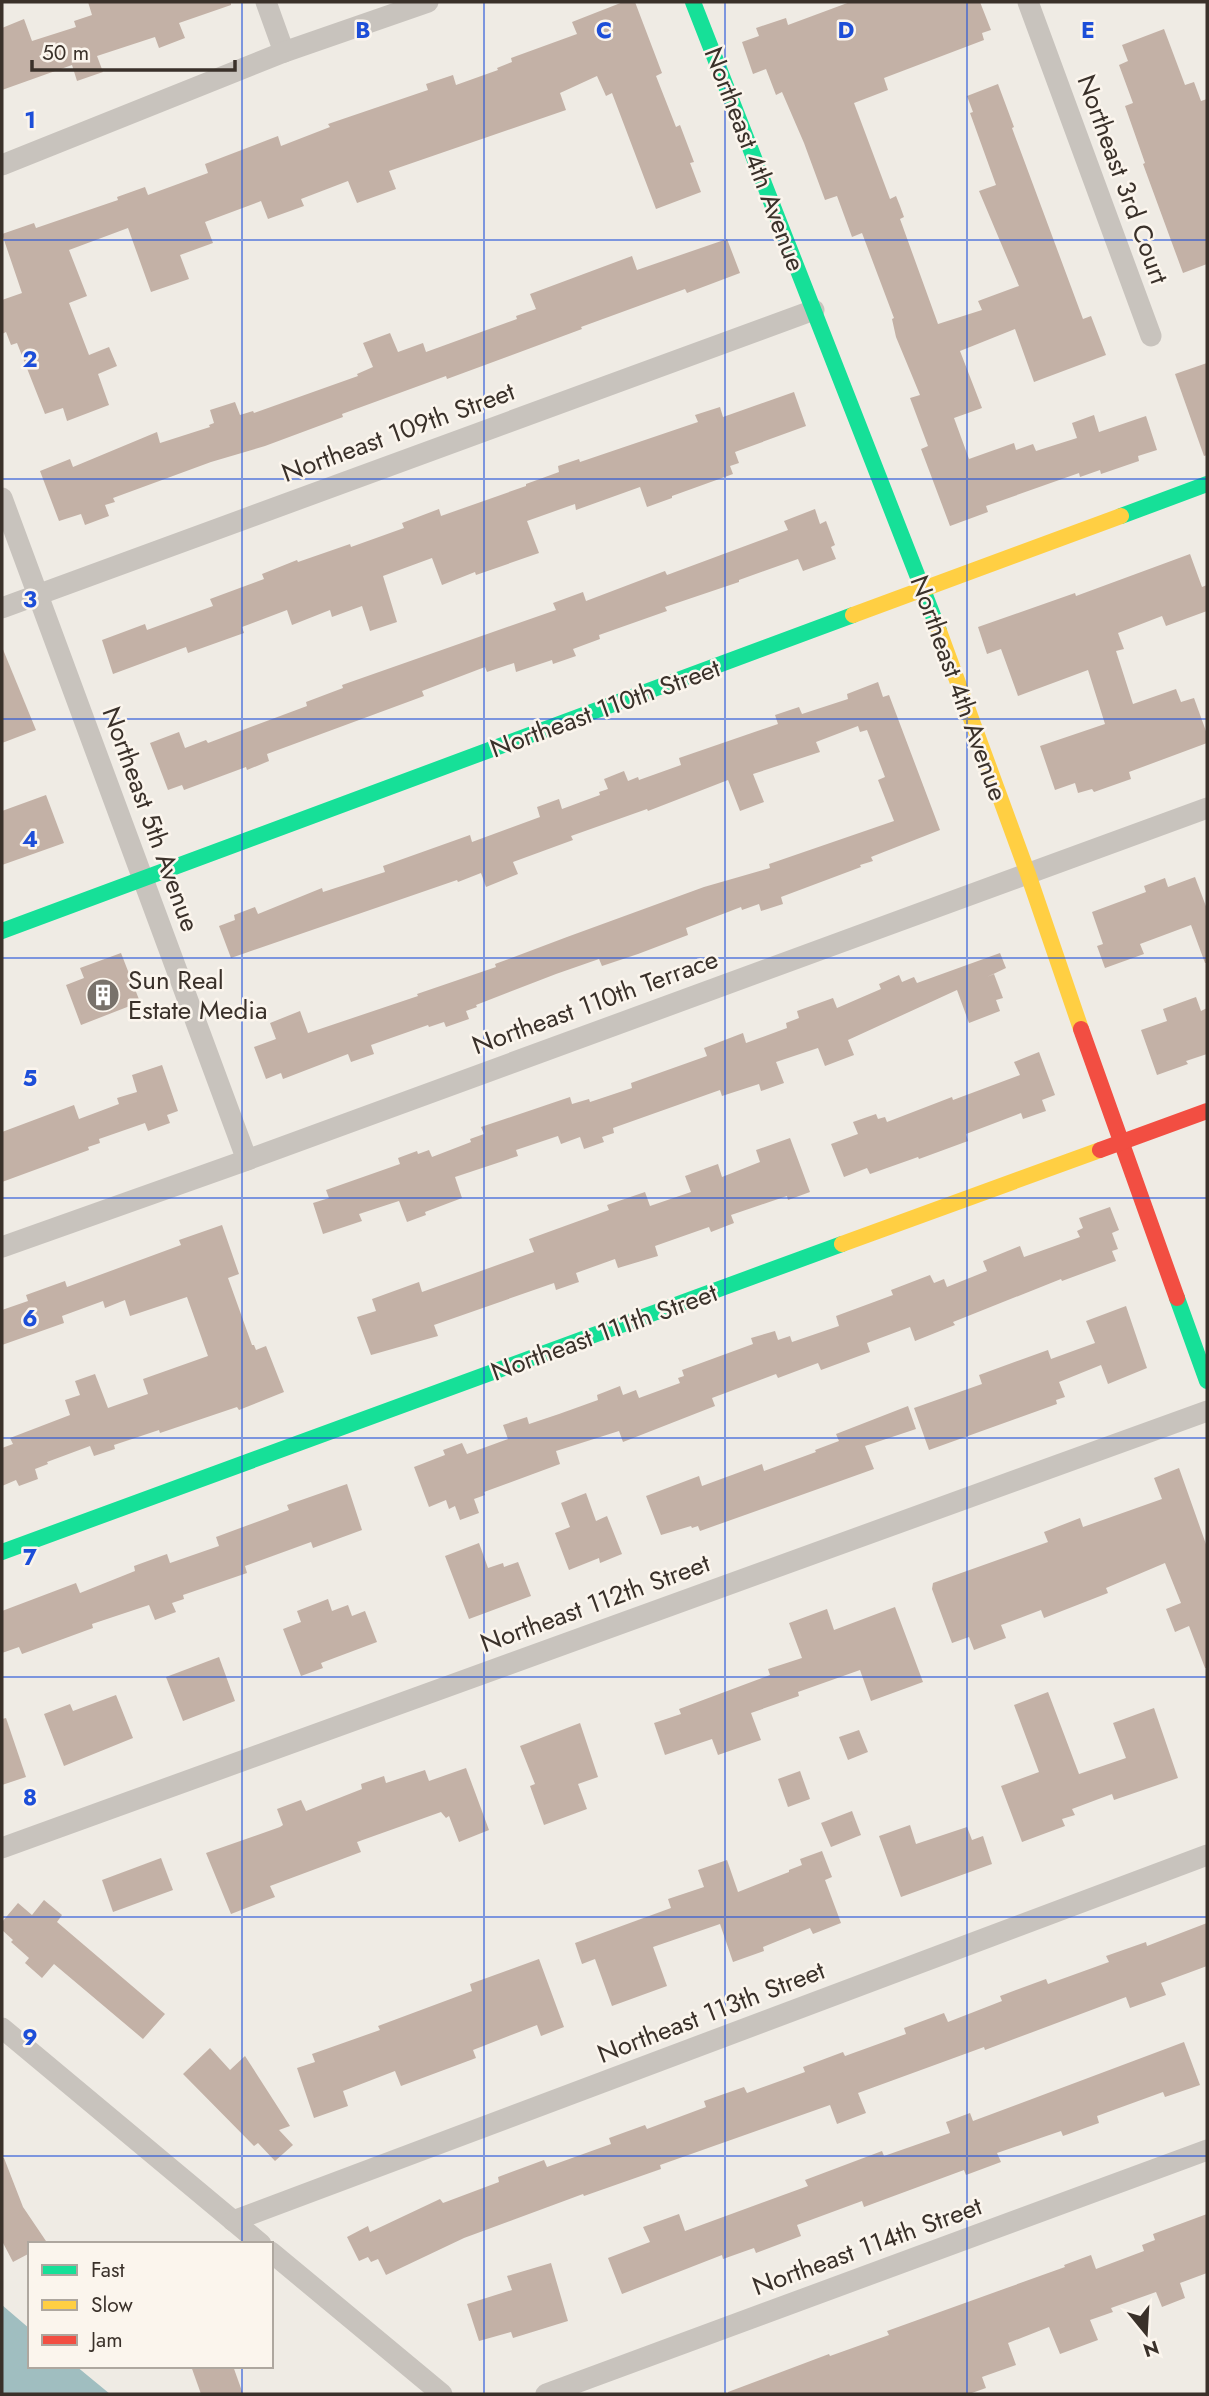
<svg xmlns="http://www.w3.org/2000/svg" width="1209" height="2396" viewBox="0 0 1209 2396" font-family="Jost,sans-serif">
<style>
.water{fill:#a0bec0}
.building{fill:#c3b1a6}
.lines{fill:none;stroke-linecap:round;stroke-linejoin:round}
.street{stroke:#c8c3bd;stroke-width:21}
.fast{stroke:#16e098;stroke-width:16}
.slow{stroke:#ffcf43;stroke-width:16}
.jam{stroke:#f24e42;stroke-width:16}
.grid{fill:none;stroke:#1d4ed8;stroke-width:2;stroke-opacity:0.55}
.labels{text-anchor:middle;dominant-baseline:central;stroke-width:5;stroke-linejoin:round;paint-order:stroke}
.street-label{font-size:26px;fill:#3a312a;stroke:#fbf5ed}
.poi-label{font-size:26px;fill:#3a312a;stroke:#fbf5ed;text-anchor:start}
.grid-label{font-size:23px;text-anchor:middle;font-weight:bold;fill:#1d4ed8;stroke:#fbf5ed;stroke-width:5;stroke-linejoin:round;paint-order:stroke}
</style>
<rect width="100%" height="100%" fill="#efebe4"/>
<path class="water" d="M2,2305l28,24v37h46l34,28h-108z"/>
<g class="building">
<path d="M88,2h143v3l-52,18 6,15 -26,10 -4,-11 -58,19 6,16 -26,9 -5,-16 -70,25v-62l22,-9 8,22 44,-14 -2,-6 18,-6z"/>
<path d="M623,2h12l27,71 -6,3 20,51 4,-2 14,37 -4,1 11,29 -45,17 -44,-116 -6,3 -9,-20 -37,17 6,17 -177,61 7,18 -39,14 -9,-22 -47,18 3,7 -36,13 -7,-18 -56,21 8,21 -33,12 9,24 -38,13 -23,-64 -59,22 18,46 -18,7 20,52 20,-8 8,19 -19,8 11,31 -42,16 -4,-13 -18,6 -28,-71 -6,2 -5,-13 -4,2v-34l20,-7 -20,-59 32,-11 2,5 82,-28 -1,-3 28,-10 3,8 60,-22 -3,-9 73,-28 3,10 49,-19 -2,-3 100,-34 -2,-6 27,-9 3,10 42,-15 -1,-2 15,-6 -1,-4 66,-24 -5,-12z"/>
<path d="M850,2h130l11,28 -9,3 2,7 -100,38 4,12 -34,13 36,96 6,-3 4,10 4,11 -4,2 38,105 44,-14 -4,-9 41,-15 -40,-95 17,-6 -26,-72 3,-1 -6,-16 31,-12 16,43 -2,1 71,191 8,-3 15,39 -72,27 -19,-53 -55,22 22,57 -28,10 15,41 45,-16 2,7 17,-6 3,7 41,-13 -5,-15 22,-8 5,17 47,-16 11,34 -19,6 1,5 -38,13 -1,-4 -20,7 -1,-4 -93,33 2,6 -38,14 -29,-77 7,-3 -18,-48 10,-3 -24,-58 -4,-18 2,-1 -32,-85 -10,4 -15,-41 -12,4 -21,-57 -22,-51 -6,3 -10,-26 -13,5 -11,-32 17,-6 -3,-8 30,-10 2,7z"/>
<path d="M1164,29l21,56 9,-3 7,19 6,-2v165l-24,9 -40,-109 2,-1 -20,-57 8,-3 -14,-38 9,-4 -6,-16z"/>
<path d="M727,239l13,34 -53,20 -2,-4 -104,38 1,2 -135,50 -1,-3 -104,38 1,3 -78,29 -54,16 -98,36 2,4 -10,3 4,11 -24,9 -4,-11 -22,7 -19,-50 30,-12 3,8 84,-35 3,11 50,-16 -1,-2 5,-2 -4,-13 25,-8 5,13 13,-4 1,2 104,-37 -1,-2 16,-7 -10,-24 27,-10 8,19 25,-9 3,9 91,-33 -1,-3 20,-7 -6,-15 102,-38 5,14z"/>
<path d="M1207,363v92l-3,1 -29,-82z"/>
<path d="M794,392l12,34 -71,26 4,11 -9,3 3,8 -61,22v2l-25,9 -7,-20 -64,23 -1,-6 -48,17 12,32 -63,22 -1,-3 -33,13 -10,-27 -49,18 14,46 -27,9 -8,-25 -30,11 -2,-7 -38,15 -5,-15 -45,17 2,6 -56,20 -2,-6 -73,27 -11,-34 43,-16 2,6 66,-24 -3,-7 54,-20 -2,-5 35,-14 1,2 52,-18 1,3 53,-19 -2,-5 37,-14 2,7 85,-30v-2l33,-12 -1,-6 21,-7 1,3 118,-40 -3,-7 25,-8 3,10z"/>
<path d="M815,509l5,15 6,-3 9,24 -4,2 5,12 -33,12 -5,-12 -59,21v2l-74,25 2,4 -68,24 1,4 -27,10 3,7 -23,8 -1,-4 -36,12 -2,-9 -27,9 -2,-5 -63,24 2,5 -157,58 2,7 -22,9 -1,-3 -62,23 -2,-5 -14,5 -18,-47 29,-11 6,16 21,-8 2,3 99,-37 -1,-4 37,-14 -1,-3 214,-75 -3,-7 30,-11 3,9 79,-30 2,4 121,-45 -4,-9z"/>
<path d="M1190,554l12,33 5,-2v26l-41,15 -4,-10 -44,17 6,16 -8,2 17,53 43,-15 5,13 13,-4 13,36v9l-78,29 2,7 -37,13 -2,-3 -14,4 -3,-10 -20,7 -15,-44 65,-22 -17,-54 -70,26 -17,-47 -14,5 -9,-27 97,-34 1,3z"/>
<path d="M2,647l34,83 -34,13z"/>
<path d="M878,682l5,15 6,-2 51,135 -69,27 2,4 -13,4 1,2 -80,30 2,7 -22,7 -2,-7 -17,6 -1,-3 -55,21 2,7 -50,19 -36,12 -3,-7 -43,15 -80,31 1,2 -11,4 3,8 -23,8 -2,-5 -15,5 -1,-2 -57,20 3,9 -23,8 -3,-8 -65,25 -2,-6 -15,6 -12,-32 22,-8 -6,-16 30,-12 8,22 110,-37 -1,-2 79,-27 -1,-3 72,-27 137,-50 66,-19 -1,-4 125,-43 -16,-41 7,-3 -18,-47 -7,2 -2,-6 -42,16 4,10 -67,22 11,28 -24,9 -12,-31 -80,31 -1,-2 -76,27 2,4 -60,22 5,12 -32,13 -5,-14 -23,9 -1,-2 -226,78 -12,-32 16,-6 -1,-5 21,-8 3,7 64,-26 1,4 62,-20 -2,-6 87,-31 2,7 68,-25 -3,-10 22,-8 3,10 38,-14 -1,-3 9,-3 -4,-10 20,-8 4,10 10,-4 1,3 42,-15 -2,-7 99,-34 -3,-9 24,-8 3,7 46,-15 -1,-5z"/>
<path d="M46,795l18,48 -62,22v-54z"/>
<path d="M1195,877l12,32v54h-2l-14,-38 -51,19 4,10 -39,14 -8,-22 6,-2 -11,-32 54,-20 -2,-6 21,-8 3,9z"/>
<path d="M121,953l19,49 -59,23 -15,-40 18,-7 -4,-10z"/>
<path d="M1000,953l6,15 -19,9 7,-3 9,24 -7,2 4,11 -31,12 -12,-33 -109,50 6,15 -29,11 -7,-18 -42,14 8,21 -23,8 -2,-7 -37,12 -2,-6 -107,38 1,5 -12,4 2,5 -20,7 -4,-12 -19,7 -3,-8 -42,14 2,6 -63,21 7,21 -37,14 1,3 -19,7 -8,-21 -40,13 3,7 -39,13 -10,-31 16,-5 -3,-8 74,-26 -2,-6 19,-7 1,3 11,-4 3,7 39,-15 -1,-3 14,-5 -3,-7 89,-30 2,7 17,-5 1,3 42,-14 -1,-5 76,-27 -3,-8 39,-15 3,10 41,-15 -1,-5 13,-5 -2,-7 36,-13 4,10 44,-19 -2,-5 20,-9 3,7 12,-5 3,6z"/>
<path d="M1196,997l5,14 6,-3v46l-21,7 2,3 -31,11 -16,-45 26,-9 -4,-12z"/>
<path d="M1039,1052l16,43 -13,5 4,11 -23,8 -2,-6 -55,21 2,7 -49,18 -1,-2 -48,17 -3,-6 -23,9 -13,-33 27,-10 -5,-12 23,-8 2,5 7,-2 2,5 65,-25 1,3 67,-25 -6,-13z"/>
<path d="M162,1065l16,46 -11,4 3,8 -22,8 -3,-8 -46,16 1,4 -12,4 1,3 -87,32v-50l72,-27 5,14 40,-15 -2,-6 20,-6 -5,-17z"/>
<path d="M790,1138l20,54 -22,8 -1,-4 -56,19 3,8 -23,9 -2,-5 -54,19 3,10 -40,12 -3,-9 -39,14 3,9 -23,8 -2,-7 -120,42 4,11 -67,19 -14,-38 19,-6 -4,-12 47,-17 3,10 112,-40 -5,-13 80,-29 -2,-5 38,-13 5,14 41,-14 -6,-16 33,-12 4,13 38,-15 -4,-12z"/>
<path d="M1110,1207l9,23 -7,3 6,16 -6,2 4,10 -54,20 -1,-2 -108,43 2,3 -40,16 -5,-14 -43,16 3,9 -49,18 -3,-7 -40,15 -2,-4 -64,24 3,8 -92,36 -4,-11 -63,20 4,13 -76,28 1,3 -11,4 5,14 -19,7 -5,-14 -6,3 -3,-9 -17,7 -15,-40 31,-12 -2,-5 19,-7 5,11 41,-15 -5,-14 24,-8 2,7 30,-10 39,-14 -1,-5 23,-9 3,9 13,-5 3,8 41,-15 -2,-5 6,-2 -2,-6 71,-26 -2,-6 24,-7 3,9 12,-4 2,6 47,-16 -3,-10 57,-21 -2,-5 39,-15 4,8 10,-4 3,8 40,-16 -4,-10 37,-15 4,11 56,-20 -3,-6 6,-3 -4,-10z"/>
<path d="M222,1225l17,49 -11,4 24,67h2l2,5 10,-4 18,46 -45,18 -2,-3 -77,26 -1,-3 -45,15 1,4 -21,7 -4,-10 -43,16 1,2 -13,5 3,10 -19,7 -3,-6 -14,6v-38l11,-4 -3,-6 60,-23 -5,-15 15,-5 -5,-14 20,-7 13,34 40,-14 -5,-15 65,-23 -21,-59 -57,19 -5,-16 -20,8 -2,-7 -41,15 2,7 -62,22v-35l26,-9 -2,-6 39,-14 2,6 114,-42 -2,-5z"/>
<path d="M1126,1306l21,62 -39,16 -7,-19 -42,17 6,15 -9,3 1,4 -128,46 -15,-42 68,-24 -3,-9 69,-25 3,9 44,-16 -9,-22z"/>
<path d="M908,1406l8,23 -51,17 9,23 -174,62 -2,-5 -6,2 -1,-2 -30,9 -15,-39 53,-20 3,10 60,-22 2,7 52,-19 -1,-2 24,-9 -3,-7z"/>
<path d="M1179,1468l28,79v121h-2l-16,-42 -14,6 -9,-23 15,-6 -16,-40 -59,25 2,5 -64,25 -3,-8 -40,15 5,13 -32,12 -5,-13 -17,6 -20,-54 1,-6 115,-41 -4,-10 36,-14 3,9 79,-28 -8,-21z"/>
<path d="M347,1484l15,46 -49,18 -2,-6 -66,24 2,7 -64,22 1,4 -12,4 4,9 -21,8 -6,-15 -57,19 1,4 -71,26 -3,-7 -17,6v-42l74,-28 4,10 55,-22 -1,-5 33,-12 3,9 49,-17 -3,-9 73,-27 -2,-5z"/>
<path d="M586,1493l10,28 11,-5 15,38 -22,9 -1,-5 -30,12 -14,-37 15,-6 -9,-24z"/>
<path d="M479,1543l9,25 15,-5 1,4 14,-5 13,34 -62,23 -24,-63z"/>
<path d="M328,1599l4,12 16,-6 4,11 13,-5 12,31 -56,21 2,5 -22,8 -18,-47 18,-7 -4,-11z"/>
<path d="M895,1607l28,75 -52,19 -11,-31 -62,22 1,4 -48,17 10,27 -43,15 -6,-16 -47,16 -11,-32 27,-9 -2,-5 91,-34 -2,-6 34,-11 -13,-35 38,-14 7,21z"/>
<path d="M219,1657l16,44 -52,20 -17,-44z"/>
<path d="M1048,1692l31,82 47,-16 -13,-35 41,-15 24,70 -64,22 -2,-6 -40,15 3,6 -13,4 3,7 -43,16 -21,-56 38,-14 -25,-67z"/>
<path d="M116,1695l17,43 -69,28 -20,-52 26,-10 3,7z"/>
<path d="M6,1718l20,59 -24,8v-66z"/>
<path d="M580,1723l18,54 -20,7 9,25 -43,16 -14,-39 5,-2 -15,-38z"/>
<path d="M859,1730l9,22 -20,8 -9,-23z"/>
<path d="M466,1768l23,62 -30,12 -10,-26 -3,2 -5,-6 -84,30 4,10 -91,34 5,11 -44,17 -25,-61 74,-26 3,-2 -6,-16 24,-9 5,11 56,-22 -1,-5 23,-8 2,7 39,-13 4,11z"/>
<path d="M800,1771l10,28 -22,8 -10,-28z"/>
<path d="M852,1811l9,24 -30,12 -10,-24z"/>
<path d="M910,1825l6,19 51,-17 5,13 11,-4 9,28 -91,33 -22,-61z"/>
<path d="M822,1851l10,26 -7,3 16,43 -28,11 -3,-6 -47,19 1,4 -31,11 -13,-38 -67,23 14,39 -55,20 -17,-47 -13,5 -7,-21 96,-35 -3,-9 36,-12 -6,-17 29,-10 11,32 51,-20v-2l13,-5 -2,-6z"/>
<path d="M161,1858l12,32 -60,22 -11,-32z"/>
<path d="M44,1900l18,15 -5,7 108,92 -22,25 -89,-75 -12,14 -17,-15 4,-5 -18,-16 2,-2 -11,-10v-8l16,-19 14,12z"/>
<path d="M1207,1923v43l-46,17 5,12 -36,13 -4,-11 -141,53 -1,-3 -126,46 8,20 -29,11 -7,-19 -170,60 1,4 -77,27 -1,-2 -119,44 -78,37 -8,-16 -7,3 -3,-5 -9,4 -12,-24 21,-11 2,6 70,-33 3,4 56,-21 -1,-5 46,-17 3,7 64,-23 -2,-6 36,-13 2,4 59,-22 -2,-6 40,-14 3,6 58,-21 -2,-5 40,-15 2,4 61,-22 -2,-6 40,-15 4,9 54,-21 -2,-5 46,-17 2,5 61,-22 -3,-6 40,-14 1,4z"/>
<path d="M539,1959l25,68 -23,9 -4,-11 -64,25 3,8 -75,28 -6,-15 -52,20 5,15 -34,12 -17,-50 18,-6 -3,-8 68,-24 -2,-4 94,-35 -2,-7z"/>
<path d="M1184,2042l16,43 -35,12 -2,-5 -66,24 2,7 -36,13 -2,-5 -64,22 4,9 -35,13 -2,-5 -100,37 -2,-6 -65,24 4,11 -45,17 -2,-5 -31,11 -1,-4 -100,39 -14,-36 42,-16 -7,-15 36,-13 6,17 123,-45 -3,-6 77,-29 2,5 66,-23 -4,-11 24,-9 3,8z"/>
<path d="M210,2048l20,22 15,-14 45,70 -11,4 14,15 -18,16 -17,-18 -4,3 -71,-72z"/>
<path d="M2,2158h2l19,49 25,37h-18v9l-17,9 -11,-21z"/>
<path d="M1207,2214v59l-27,10 5,15 -23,9 -6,-15 -45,16 2,4 -23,8 8,20 -38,14 -11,-27 -41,16 8,22 -34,12 4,11 -17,6h-241v-2l101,-38 1,2 59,-21 -2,-4 178,-64 -1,-2 27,-10 5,14 48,-18 -2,-6 13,-5 -2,-6z"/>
<path d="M551,2263l17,58 -55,17 -2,-6 -32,9 -12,-37 45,-14 -5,-14z"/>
<path d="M191,2366h42l10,28h-42z"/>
</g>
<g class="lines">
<g class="street">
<path d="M266,2l18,50"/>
<path d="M1028,2l123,334"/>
<path d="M2,165l282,-113 144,-50"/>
<path d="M2,498l245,662"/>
<path d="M2,608l812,-298"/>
<path d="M2,1247l245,-87 960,-352"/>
<path d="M2,1848l1205,-437"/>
<path d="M2,2028l259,216"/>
<path d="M233,2221l974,-366"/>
<path d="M271,2252l171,142"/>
<path d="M546,2394l661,-244"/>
</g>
<g class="fast">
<path d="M693,2l246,629"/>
<path d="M1121,516l86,-32"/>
<path d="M2,931l851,-316"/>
<path d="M1177,1298l30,83"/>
<path d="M2,1552l840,-308"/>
</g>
<g class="slow">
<path d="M853,615l268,-99"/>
<path d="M939,631l89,243 53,155"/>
<path d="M842,1244l258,-94"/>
</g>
<g class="jam">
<path d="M1081,1029l96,269"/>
<path d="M1100,1150l107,-39"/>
</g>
</g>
<path class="grid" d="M242,2v2242M484,2v2392M725,2v2392M967,2v2392M2,240h1205M2,479h1205M2,719h1205M2,958h1205M2,1198h1205M2,1438h1205M2,1677h1205M2,1917h1205M2,2156h1205M242,2366v28"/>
<defs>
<symbol id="building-disc" viewBox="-11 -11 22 22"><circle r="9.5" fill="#79726b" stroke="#fbf5ed"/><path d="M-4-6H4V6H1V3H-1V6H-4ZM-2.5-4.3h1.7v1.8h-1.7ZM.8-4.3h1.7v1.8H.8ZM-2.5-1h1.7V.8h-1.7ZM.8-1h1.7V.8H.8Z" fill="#fff"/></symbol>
</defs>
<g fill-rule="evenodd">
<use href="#building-disc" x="84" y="976" width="38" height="38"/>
</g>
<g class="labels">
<g class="street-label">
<text transform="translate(755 159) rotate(69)">Northeast 4th Avenue</text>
<text transform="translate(1123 179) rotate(70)">Northeast 3rd Court</text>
<text transform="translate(398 432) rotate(-20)">Northeast 109th Street</text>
<text transform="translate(959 688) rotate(70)">Northeast 4th Avenue</text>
<text transform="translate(605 708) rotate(-20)">Northeast 110th Street</text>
<text transform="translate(151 819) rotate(70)">Northeast 5th Avenue</text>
<text transform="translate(595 1002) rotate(-20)">Northeast 110th Terrace</text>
<text transform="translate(604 1332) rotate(-20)">Northeast 111th Street</text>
<text transform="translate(595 1603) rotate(-20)">Northeast 112th Street</text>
<text transform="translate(711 2012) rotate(-21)">Northeast 113th Street</text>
<text transform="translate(867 2246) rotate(-20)">Northeast 114th Street</text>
</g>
<g class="poi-label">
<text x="128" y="980">Sun Real<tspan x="128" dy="30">Estate Media</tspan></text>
</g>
</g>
<g class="grid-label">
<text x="363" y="38">B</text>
<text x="604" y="38">C</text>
<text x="846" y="38">D</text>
<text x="1088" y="38">E</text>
<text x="30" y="128">1</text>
<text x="30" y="367">2</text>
<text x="30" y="607">3</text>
<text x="30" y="847">4</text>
<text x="30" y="1086">5</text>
<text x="30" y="1326">6</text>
<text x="30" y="1565">7</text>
<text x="30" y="1805">8</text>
<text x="30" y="2045">9</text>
</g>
<rect width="1209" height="2396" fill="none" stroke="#3a312a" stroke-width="7"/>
<rect x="28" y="2242" width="245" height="126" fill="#fbf5ed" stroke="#aea79f" stroke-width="2"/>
<rect x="42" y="2265" width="35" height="10" fill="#16e098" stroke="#aea79f" stroke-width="2"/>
<text x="91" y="2277" font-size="21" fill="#3a312a">Fast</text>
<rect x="42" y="2300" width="35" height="10" fill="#ffcf43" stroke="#aea79f" stroke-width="2"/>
<text x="91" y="2312" font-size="21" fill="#3a312a">Slow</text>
<rect x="42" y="2335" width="35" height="10" fill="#f24e42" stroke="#aea79f" stroke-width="2"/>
<text x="91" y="2347" font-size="21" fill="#3a312a">Jam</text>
<g transform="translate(1146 2333) rotate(162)" stroke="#fbf5ed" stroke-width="5" paint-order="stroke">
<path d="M0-5L12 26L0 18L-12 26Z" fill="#3a312a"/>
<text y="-10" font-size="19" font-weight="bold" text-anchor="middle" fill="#3a312a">N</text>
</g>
<path d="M32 60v10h203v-10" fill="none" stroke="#3a312a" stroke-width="3.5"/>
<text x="42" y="60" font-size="21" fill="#3a312a" stroke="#fbf5ed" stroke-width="5" paint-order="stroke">50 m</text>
</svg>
